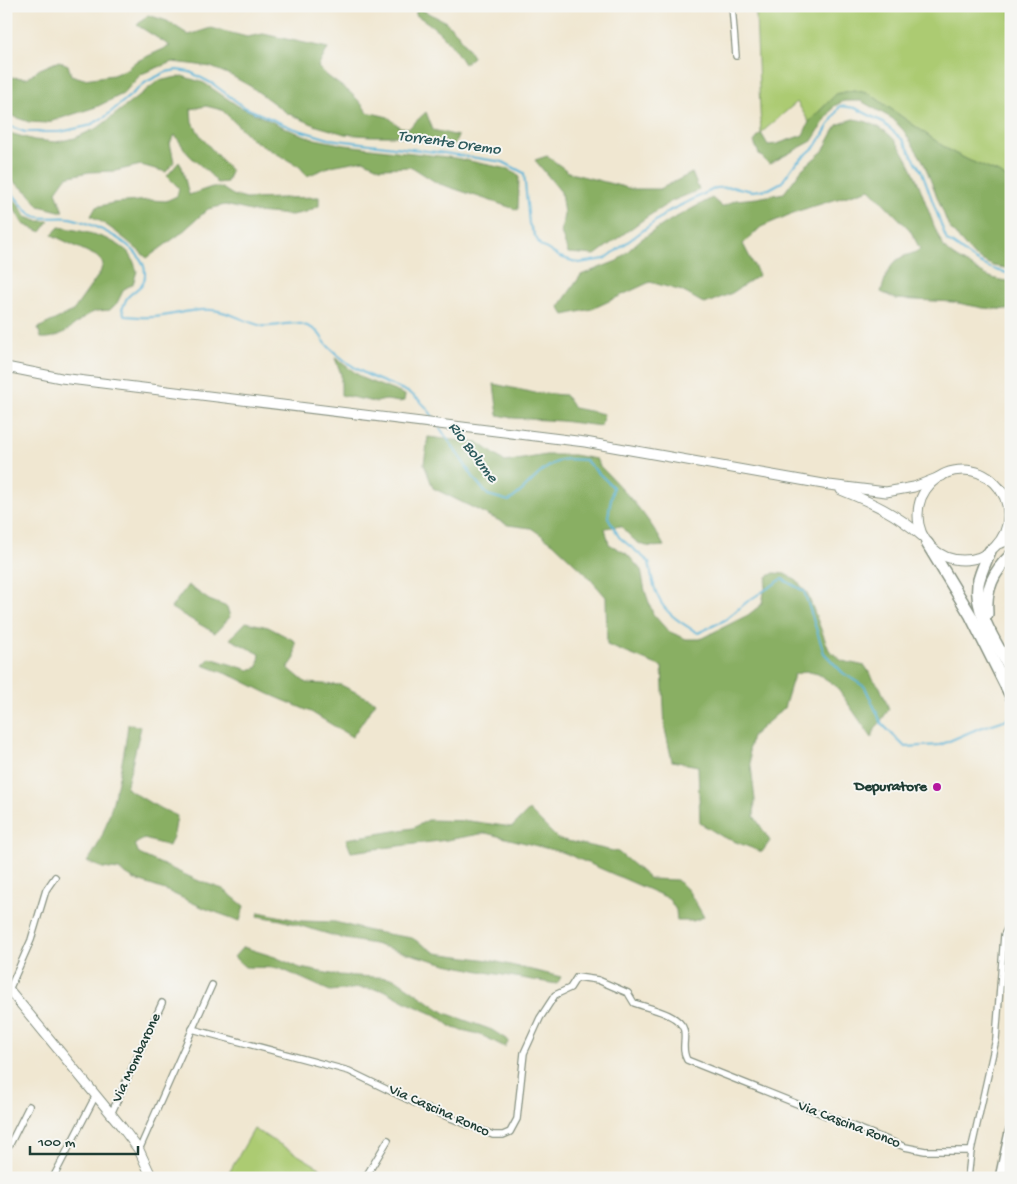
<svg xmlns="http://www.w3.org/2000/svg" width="1017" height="1184" viewBox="0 0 1017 1184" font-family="'Gochi Hand',sans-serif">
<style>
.green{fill:#accb72;stroke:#668453}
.forest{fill:#89af64;stroke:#54764c}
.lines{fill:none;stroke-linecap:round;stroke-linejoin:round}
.stream{stroke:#5ab4d8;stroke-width:2}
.street-casing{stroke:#889282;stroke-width:8}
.secondary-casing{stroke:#889282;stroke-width:11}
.primary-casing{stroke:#889282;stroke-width:11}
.highway-casing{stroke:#889282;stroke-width:14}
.street{stroke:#fff;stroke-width:5.5}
.secondary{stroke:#fff;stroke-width:9}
.primary{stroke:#fff;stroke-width:9}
.highway{stroke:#fff;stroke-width:11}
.poi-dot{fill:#b5179e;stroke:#f6f6f2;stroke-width:2}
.labels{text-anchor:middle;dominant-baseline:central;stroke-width:4;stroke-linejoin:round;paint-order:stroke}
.poi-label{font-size:15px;font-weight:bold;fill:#1f3d34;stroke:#f6f6f2;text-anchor:end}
.street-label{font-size:15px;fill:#1f3d34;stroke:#f6f6f2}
.water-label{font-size:16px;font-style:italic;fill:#2e5b5d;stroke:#f6f6f2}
</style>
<rect width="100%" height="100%" fill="#f6f6f2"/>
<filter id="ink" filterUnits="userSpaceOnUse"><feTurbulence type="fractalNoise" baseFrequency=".02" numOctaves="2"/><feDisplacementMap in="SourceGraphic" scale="10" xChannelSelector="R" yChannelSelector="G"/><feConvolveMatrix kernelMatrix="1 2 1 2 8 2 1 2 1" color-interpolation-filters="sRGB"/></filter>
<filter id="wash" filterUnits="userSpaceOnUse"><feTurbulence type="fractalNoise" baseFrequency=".0096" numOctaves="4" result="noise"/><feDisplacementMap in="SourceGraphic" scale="20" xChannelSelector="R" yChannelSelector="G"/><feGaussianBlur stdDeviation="1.12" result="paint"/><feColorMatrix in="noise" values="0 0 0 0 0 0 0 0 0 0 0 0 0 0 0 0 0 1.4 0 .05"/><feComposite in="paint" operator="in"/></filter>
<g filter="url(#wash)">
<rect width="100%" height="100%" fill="#f0e7d1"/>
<g class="green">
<path d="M752,6h259v176l-10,-8 -33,-14 -18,-9 -80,-57 -16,-4 -18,4 -27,28 -12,-20 -36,31 -5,-118z"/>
<path d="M254,1129l83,49h-111z"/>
</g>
<g class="forest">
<path d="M416,7l30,15 13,13 14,22 -9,7c-15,-24 -24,-34 -48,-49z"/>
<path d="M148,15l19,6 22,14 22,-7 36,9 16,-3 65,14 -10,19c18,19 34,21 49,45l21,5 12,10 9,1 17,-16 7,18 25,6 -4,9 -28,-3 -28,-6h-28l-25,-2 -28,-8 -30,-13 -37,-27 -20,-11 -19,-8 -20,-3 -19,-2 -31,12 -18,20 -27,13 -50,16 -17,-1 -23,-8v-37l21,1 13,-9 19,-8 9,4 3,10 13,4 29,-4 14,-6 8,-7 35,-16 -33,-21z"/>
<path d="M182,76l22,7 34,23 54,25 23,8 30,6 110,13 53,11 11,7 -1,34 -81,-27 -25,-16 -32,1 -17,-8 -32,6 -24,10 -7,-9 -47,-27 -31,-30 -16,-4 -15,3 1,13 10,16 29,33 -4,11 -10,1c-3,-7 -21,-21 -28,-28 -5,-6 -9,-13 -14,-20l-5,8 4,19 -8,10 -25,-7 -26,6 -26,1 -23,5 -10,14 7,21 -24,-6 -10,-13 -23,-17v-44l28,8 22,2 19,-4 24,-11 59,-46z"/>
<path d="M854,90l16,4 80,57 18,9 33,14 10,8v87l-18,-3 -19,-10 -25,-29 -26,-66 -19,-30 -11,-12 -32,-18h-17l-10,5 -22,35 -43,23 -10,-10 -5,-12 7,-9 7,12 9,-1 26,-9 6,-13 27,-28z"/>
<path d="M853,119c6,1 13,2 19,5 43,16 51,87 72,123 5,8 20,15 28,20 12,8 23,14 39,14v29l-28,-2 -30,-6 -57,-3 -15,-7c4,-13 8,-29 21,-35 7,-3 12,-3 18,-8l-10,-19 -40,-41 -72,22 -37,16 -18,17 16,31 -27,18 -27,11 -23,-13 -32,-9 -58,27 -28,6 -5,-8 22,-32 36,-14 23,-21 29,-19 43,-23 10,9 14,-7 21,-2 27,-5 18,-24 21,-18 14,-26z"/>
<path d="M547,156l23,17 62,16h28l32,-16 7,17 -27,11 -28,18 -49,36 -27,-2 -7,-21 3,-18 -3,-22 -26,-32z"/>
<path d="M179,162l3,5 7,28 23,-8 10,1 11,7 13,4 73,-2v9l-13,6 -14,3 -37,-3 -30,-7 -17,4 -28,25 -33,24c-18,-16 -35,-31 -56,-42l5,-9 17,-4 37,-3 16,1 11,-5 2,-8 -12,-12z"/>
<path d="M6,191l13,14 7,12 11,4h12l-8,11 -18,-8 -10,-17 -7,-6z"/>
<path d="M59,227c24,4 52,9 70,26 4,5 6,13 8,18l-4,13 -9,5 -7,14 -7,7c-5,1 -11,0 -16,2 -20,8 -28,28 -53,26l-3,-10 35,-17 27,-38 3,-10 -7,-7 -44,-21z"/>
<path d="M335,358l29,21 41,16 -1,6 -5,1 -13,-2 -11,2 -34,-7v-21z"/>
<path d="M494,384l41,9 30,2 9,13 30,6 -3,12 -40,-5 -48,-3 -15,-3z"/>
<path d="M428,437l51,6 26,19 41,-7h28l22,4 4,7c24,25 48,49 64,80 -24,3 -29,-4 -43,-20l-16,2 4,16 18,10 14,16 4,21 8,23 15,17 18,8h14l48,-24 14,-11 5,-27 7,-4 11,1 12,7 10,12 22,57 13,11 23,5 9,14 6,7 9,22 -15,22 -2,7 -37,-53 -17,-11 -13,-3 -11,4 -10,33 -32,28 -3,13 6,51 -1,16 16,25 -8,11 -39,-15 -23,-14 -2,-57 -26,-5 -7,-32 -3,-62 -55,-22 -1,-48 -21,-24 -32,-30 -22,-15 -23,-3 -75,-37 -9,-24z"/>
<path d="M188,585l21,15 18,7 3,10 -15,16 -44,-25z"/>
<path d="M246,622l22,5 27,14v17l-7,10 18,15 35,2 35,17 -24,35 -41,-25 -42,-18 -34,-17 -32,-12 7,-7 39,12 9,-3 2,-13 -30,-15z"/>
<path d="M128,724l13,3 -15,61 26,16 25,12 -3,18 -5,12 -25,-7 -9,5 4,10 60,27 24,8 21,17 -4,15 -36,-13 -39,-18 -30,-10 -16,-10 -16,-2 -16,-6c15,-20 18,-34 25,-57 7,-27 13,-53 16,-81z"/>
<path d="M529,810l29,29 60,13 32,27 27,1 11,10 16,27 -11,4h-16l-1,-11 -8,-12 -103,-45 -79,-20 -39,7 -96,12 -5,-13 67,-11 15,-8 41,1 43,6z"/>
<path d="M259,912l42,9 34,1 34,9 43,7 24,15 53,7 72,17 -4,7 -72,-12 -39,-8 -72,-20 -29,-5 -64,-19 -23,-4z"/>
<path d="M243,947l32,10 25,11 37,7 57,3 51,35 47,17 17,11 -4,6 -26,-13 -26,-6 -15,-12 -30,-13 -24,-13 -24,-2 -30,3 -51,-23 -34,-1 -11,-10z"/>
</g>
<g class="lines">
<g class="stream">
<path d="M6,125l19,7h35l28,-6 17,-9 41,-35 20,-10 11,-2 13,2 23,12 31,23 48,21 37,11 115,14 59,9 21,11 5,51 11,21 20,12 19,6 26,-4 64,-48 47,-23 18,-1 18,4 17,-2 13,-7 12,-17 23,-20 23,-39 15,2 26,13 22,19 19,32 25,69c9,4 15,10 23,16 13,9 26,14 41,17"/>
<path d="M6,185c5,6 19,26 25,29 11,7 27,2 39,4 23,5 77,29 75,57 0,12 -12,15 -18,23 -2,3 -3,8 -5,11l3,7c9,0 18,2 27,1 20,-1 39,-9 60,-7 17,1 33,12 50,16 15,2 31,-7 45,0 15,6 12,10 21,20 11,11 23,20 36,27 31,17 50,12 71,47"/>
<path d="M440,428l36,53 12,14 21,6c19,-12 30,-33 52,-41 7,-2 17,0 24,0l28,27 -5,30 11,20 30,25c7,41 13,50 49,71l27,-13 23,-19 34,-22 22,12 20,62 19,20 22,14 17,37 23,23 35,-2 37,-16 34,-11"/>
</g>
</g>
</g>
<g filter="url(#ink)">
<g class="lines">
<defs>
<g id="street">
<path d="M732,6l4,50"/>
<path d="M9,990l22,-50 15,-50 9,-13"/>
<path d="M192,1029l157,42 72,35 72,29h10l7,-3 7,-13 7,-66 16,-35 15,-23 15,-7 7,-11 21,3 30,13 6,10c14,5 46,11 50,27 2,11 -3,19 3,30l218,87 20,4h46"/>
<path d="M111,1114l51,-111"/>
<path d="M6,1142l4,2 19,-38"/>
<path d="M139,1150l73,-165"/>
<path d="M55,1174l41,-79"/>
<path d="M365,1178l23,-38"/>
<path d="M968,1178l3,-27 25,-112 8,-104 4,-8h3"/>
</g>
<g id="secondary">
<path d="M1001,491l10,10"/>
<path d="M998,544l13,-4"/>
<path d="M6,986l115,140 18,24 13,28"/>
</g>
<g id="primary">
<path d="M6,367l55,11 524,64 244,43 57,7 28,-5 28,-11"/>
<circle cx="963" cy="515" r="45"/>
<path d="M841,490c32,13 54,23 81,46"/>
</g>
<g id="highway">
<path d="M927,543l44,73 40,80"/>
<path d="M990,551c-4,10 -10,22 -12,33 -4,28 20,62 33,86"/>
<path d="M987,614c-2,-24 6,-42 24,-59"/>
<path d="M1001,1178l10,-46"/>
<path d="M1011,1178v-1"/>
</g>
</defs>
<use href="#street" class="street-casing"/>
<use href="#secondary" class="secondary-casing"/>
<use href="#primary" class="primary-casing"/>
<use href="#highway" class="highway-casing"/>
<use href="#street" class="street"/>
<use href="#secondary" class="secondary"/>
<use href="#primary" class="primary"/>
<use href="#highway" class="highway"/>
</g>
</g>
<circle class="poi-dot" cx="937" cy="787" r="5"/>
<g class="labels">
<g class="poi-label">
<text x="927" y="787">Depuratore</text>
</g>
<g class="street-label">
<text transform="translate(137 1058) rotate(-65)">Via Mombarone</text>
<text transform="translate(439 1111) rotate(24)">Via Cascina Ronco</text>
<text transform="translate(849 1125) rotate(21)">Via Cascina Ronco</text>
</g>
<g class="water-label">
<text transform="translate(449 144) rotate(8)">Torrente Oremo</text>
<text transform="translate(472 453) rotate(53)">Rio Bolume</text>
</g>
</g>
<rect width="1017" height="1184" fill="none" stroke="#f6f6f2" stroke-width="25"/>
<path d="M30 1146v8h108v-8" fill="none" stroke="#1f3d34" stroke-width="2.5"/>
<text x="38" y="1146" font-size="15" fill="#1f3d34" stroke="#f6f6f2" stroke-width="4" paint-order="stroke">100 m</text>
</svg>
